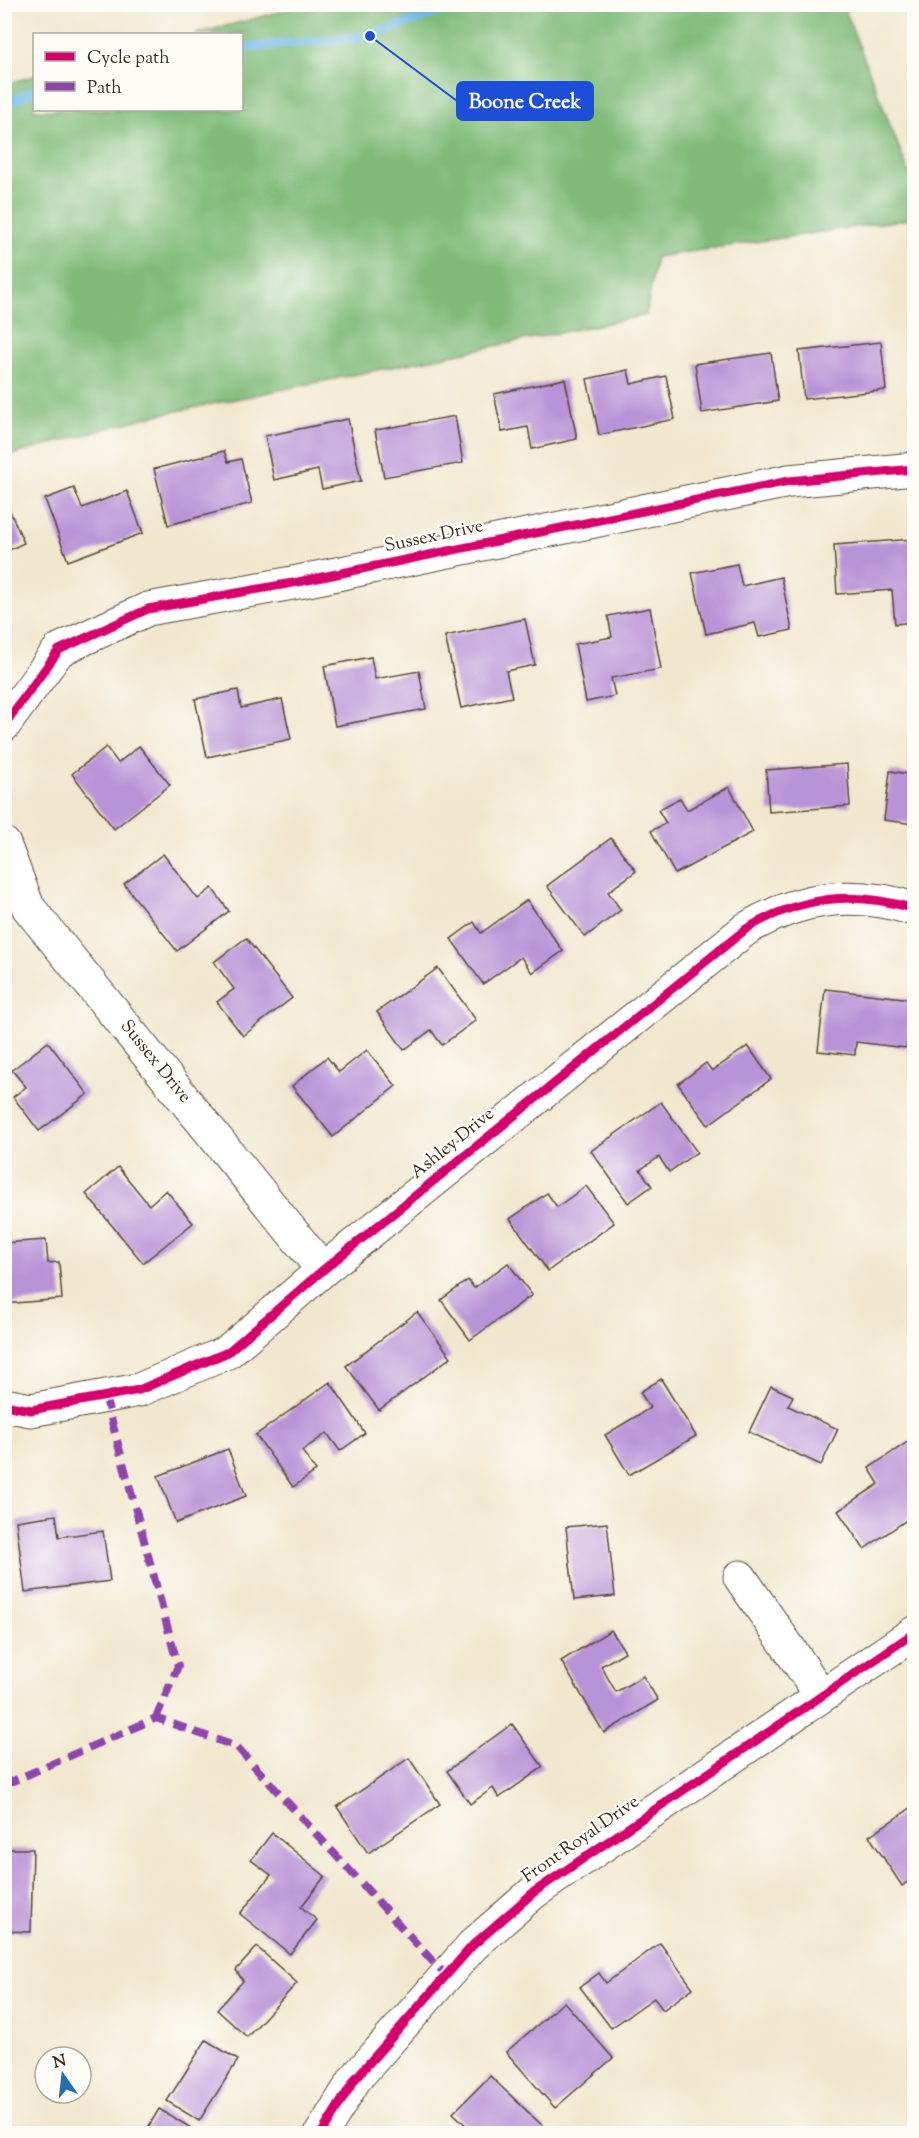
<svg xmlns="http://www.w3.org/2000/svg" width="919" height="2138" viewBox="0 0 919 2138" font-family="'Sorts Mill Goudy',serif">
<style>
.forest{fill:#80bb79;stroke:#5e724c;stroke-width:1.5}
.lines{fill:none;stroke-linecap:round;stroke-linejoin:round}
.stream{stroke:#6eb8e6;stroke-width:9}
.building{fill:#b993d7}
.minor-casing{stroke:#564638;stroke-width:35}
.minor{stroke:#fff;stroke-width:33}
.quiet{stroke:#8e44ad;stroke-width:8;stroke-dasharray:15 8;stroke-linecap:butt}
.cycleway-casing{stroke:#fdfcf7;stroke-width:13}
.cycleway{stroke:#d6006c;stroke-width:9}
.labels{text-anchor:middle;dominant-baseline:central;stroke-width:5;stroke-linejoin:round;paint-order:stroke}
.street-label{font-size:18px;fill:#3b2a1e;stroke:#fdfcf7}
.leader{fill:none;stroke:#1d4ed8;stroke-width:2}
.callout-dot{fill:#1d4ed8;stroke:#fdfcf7;stroke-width:2}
.callout{fill:#1d4ed8;stroke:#1d4ed8;stroke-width:2}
.callout-label{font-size:20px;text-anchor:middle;font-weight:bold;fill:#fff}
</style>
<rect width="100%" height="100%" fill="#fdfcf7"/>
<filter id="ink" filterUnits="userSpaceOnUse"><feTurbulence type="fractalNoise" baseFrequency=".0167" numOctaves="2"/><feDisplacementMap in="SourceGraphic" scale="12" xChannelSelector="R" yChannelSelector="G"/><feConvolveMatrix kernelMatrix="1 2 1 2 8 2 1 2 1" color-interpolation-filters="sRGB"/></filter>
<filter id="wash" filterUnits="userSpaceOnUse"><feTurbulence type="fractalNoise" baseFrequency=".008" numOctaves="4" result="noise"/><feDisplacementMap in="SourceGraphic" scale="24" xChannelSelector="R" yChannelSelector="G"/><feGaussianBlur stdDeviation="1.35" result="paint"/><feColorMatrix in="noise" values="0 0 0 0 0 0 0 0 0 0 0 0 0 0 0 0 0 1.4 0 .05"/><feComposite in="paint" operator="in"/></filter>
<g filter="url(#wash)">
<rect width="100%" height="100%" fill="#f1e7ce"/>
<path class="forest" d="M291,5h552l71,181v32l-258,39 -10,58 -498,102 -143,40v-373l29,-8v34h208v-76h-47l96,-25z"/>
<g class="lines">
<g class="stream">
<path d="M242,48l128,-12 93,-32"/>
<path d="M4,105l30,-15"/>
</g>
</g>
<g id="blocks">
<g class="building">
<path d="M911,323h3v44h-1z"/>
<path d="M881,342l5,48 -82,9 -5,-48z"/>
<path d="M771,353l7,48 -76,12 -7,-49z"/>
<path d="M628,370l3,14 35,-8 9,43 -76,16 -12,-56z"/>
<path d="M565,379l12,60 -45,10 -4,-22 -26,5 -8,-38z"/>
<path d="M455,416l8,47 -79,14 -9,-47z"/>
<path d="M348,419l13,62 -39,8 -4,-19 -44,10 -9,-44z"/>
<path d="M224,451l4,11 13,-3 11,44 -84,22 -14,-56z"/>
<path d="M74,488l8,20 45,-17 16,42 -75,28 -23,-62z"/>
<path d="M10,511l14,32 -19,9v-39z"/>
<path d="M914,539v83l-19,2 -3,-34 -55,4 -3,-49z"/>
<path d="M737,564l5,22 39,-9 11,53 -33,7 -4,-14 -49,11 -14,-61z"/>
<path d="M650,608l11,61 -50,9 4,18 -29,6 -11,-58 37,-7 -4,-21z"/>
<path d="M525,619l10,46 -29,6 6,26 -51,11 -16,-72z"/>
<path d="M371,657l4,22 44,-8 7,38 -91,17 -11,-60z"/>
<path d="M238,690l3,18 41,-9 9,40 -84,18 -12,-58z"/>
<path d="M139,746l31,39 -56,44 -42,-55 34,-27 12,16z"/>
<path d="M847,764l3,42 -81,6 -3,-42z"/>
<path d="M890,771l24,4v49l-30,-4z"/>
<path d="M729,787l24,45 -78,42 -24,-43 15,-8 -8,-13 22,-12 7,12z"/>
<path d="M611,838l25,33 -28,21 13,18 -36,27 -38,-51z"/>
<path d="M163,854l35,45 14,-11 17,23 -52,40 -53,-67z"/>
<path d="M527,900l36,51 -31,22 -11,-16 -38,27 -32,-45 23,-17 7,11z"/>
<path d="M246,938l46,60 -49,38 -26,-34 17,-13 -20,-27z"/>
<path d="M438,968l38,52 -34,25 -11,-15 -27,20 -27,-38z"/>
<path d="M825,989l87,10 -6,49 -50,-6 -1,13 -37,-4z"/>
<path d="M48,1042l40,52 -49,37 -26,-34 13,-10 -14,-17z"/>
<path d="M748,1046l23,33 -63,46 -30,-41 28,-21 6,8z"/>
<path d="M367,1050l29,36 -63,51 -41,-51 35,-29 12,15z"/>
<path d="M661,1102l36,50 -28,20 -10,-15 -19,13 12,16 -24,17 -37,-52z"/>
<path d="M118,1167l31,38 17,-15 27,33 -50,40 -57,-69z"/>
<path d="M586,1186l28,37 -66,48 -38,-52 37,-26 10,14z"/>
<path d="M46,1240l2,23 11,-1 3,37 -58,5v-61z"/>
<path d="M508,1263l24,32 -62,45 -29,-40 27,-20 6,8z"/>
<path d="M417,1312l34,45 -72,53 -33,-44z"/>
<path d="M661,1379l35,57 -67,39 -24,-40 45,-27 -10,-16z"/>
<path d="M330,1382l35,51 -25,18 -13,-18 -25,18 14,20 -23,16 -37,-52z"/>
<path d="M771,1386l22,10 -5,10 50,23 -17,36 -72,-33z"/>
<path d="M909,1441l5,8v66l-50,34 -26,-38 41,-27 -10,-16z"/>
<path d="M228,1449l18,47 -70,27 -18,-47z"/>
<path d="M56,1515l3,22 44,-6 7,50 -85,11 -9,-71z"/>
<path d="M607,1523l8,73 -41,4 -8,-73z"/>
<path d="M611,1630l14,22 -24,14 15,26 27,-16 15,24 -54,33 -43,-72z"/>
<path d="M512,1724l31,43 -44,31 -6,-10 -23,16 -23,-33z"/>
<path d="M409,1758l31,46 -72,49 -31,-46z"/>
<path d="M914,1806v71l-12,9 -33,-50z"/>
<path d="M272,1833l53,43 -24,31 16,13 -27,34 -50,-40 31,-39 -20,-15z"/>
<path d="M4,1849h29l-2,83 -27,-1z"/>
<path d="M660,1943l33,45 -30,22 -9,-12 -43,30 -31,-41 19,-14 7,10z"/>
<path d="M257,1947l40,36 -50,54 -30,-27 26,-29 -7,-11z"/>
<path d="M564,2002l49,56 -58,50 -49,-56z"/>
<path d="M206,2040l32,20 -39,61 -32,-20z"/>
<path d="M490,2076l55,52 -6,6h-73l4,-5 -17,-16z"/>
<path d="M159,2109l34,20 -3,5h-46z"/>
</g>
</g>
</g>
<g filter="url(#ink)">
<use href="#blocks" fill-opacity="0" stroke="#564638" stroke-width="1.5"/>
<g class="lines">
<defs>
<g id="minor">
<path d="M4,725l55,-75 89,-41 150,-27 491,-101 125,-12"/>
<path d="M4,844l24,63 295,363"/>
<path d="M4,1405l27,5 108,-20 89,-38 95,-82 423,-341c55,-33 108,-39 168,-20"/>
<path d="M740,1577l81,118"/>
<path d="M321,2134l34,-55 118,-134 61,-53 380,-259"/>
</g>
</defs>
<use href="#minor" class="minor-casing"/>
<use href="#minor" class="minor"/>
<g class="quiet">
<path d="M105,1396l73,270 -22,52"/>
<path d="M4,1785l152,-67 81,29 209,229"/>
</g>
<defs>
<g id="cycleway">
<path d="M4,725l55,-75 89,-41 150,-27 491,-101 125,-12"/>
<path d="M4,1405l27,5 108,-20 89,-38 95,-82 423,-341c55,-33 108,-39 168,-20"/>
<path d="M321,2134l34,-55 118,-134 61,-53 380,-259"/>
</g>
</defs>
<use href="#cycleway" class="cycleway-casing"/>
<use href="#cycleway" class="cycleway"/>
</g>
</g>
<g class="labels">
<g class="street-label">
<text transform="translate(434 537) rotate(-12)">Sussex Drive</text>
<text transform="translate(155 1062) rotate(51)">Sussex Drive</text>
<text transform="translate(453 1144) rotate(-39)">Ashley Drive</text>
<text transform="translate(581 1840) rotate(-35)">Front Royal Drive</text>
</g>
</g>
<path class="leader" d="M370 36L457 101"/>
<circle class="callout-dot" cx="370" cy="36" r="6"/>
<rect class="callout" x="457" y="82" width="136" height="38" rx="6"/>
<g class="callout-label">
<text x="525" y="108">Boone Creek</text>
</g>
<rect width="919" height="2138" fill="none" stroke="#fdfcf7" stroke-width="24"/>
<rect x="33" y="33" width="210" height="78" fill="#fdfcf7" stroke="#afa8a0" stroke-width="1.5"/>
<rect x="45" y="52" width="30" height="9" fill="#d6006c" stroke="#afa8a0" stroke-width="1.5"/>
<text x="87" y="63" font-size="18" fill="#3b2a1e">Cycle path</text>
<rect x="45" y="82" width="30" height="9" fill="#8e44ad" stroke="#afa8a0" stroke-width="1.5"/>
<text x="87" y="93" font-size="18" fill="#3b2a1e">Path</text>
<g transform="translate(63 2075) rotate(346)"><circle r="28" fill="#fdfcf7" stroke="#afa8a0" stroke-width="1.5"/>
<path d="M0-4.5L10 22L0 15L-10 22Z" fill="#1f6fb2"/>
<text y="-9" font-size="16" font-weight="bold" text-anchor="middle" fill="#3b2a1e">N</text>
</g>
</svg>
